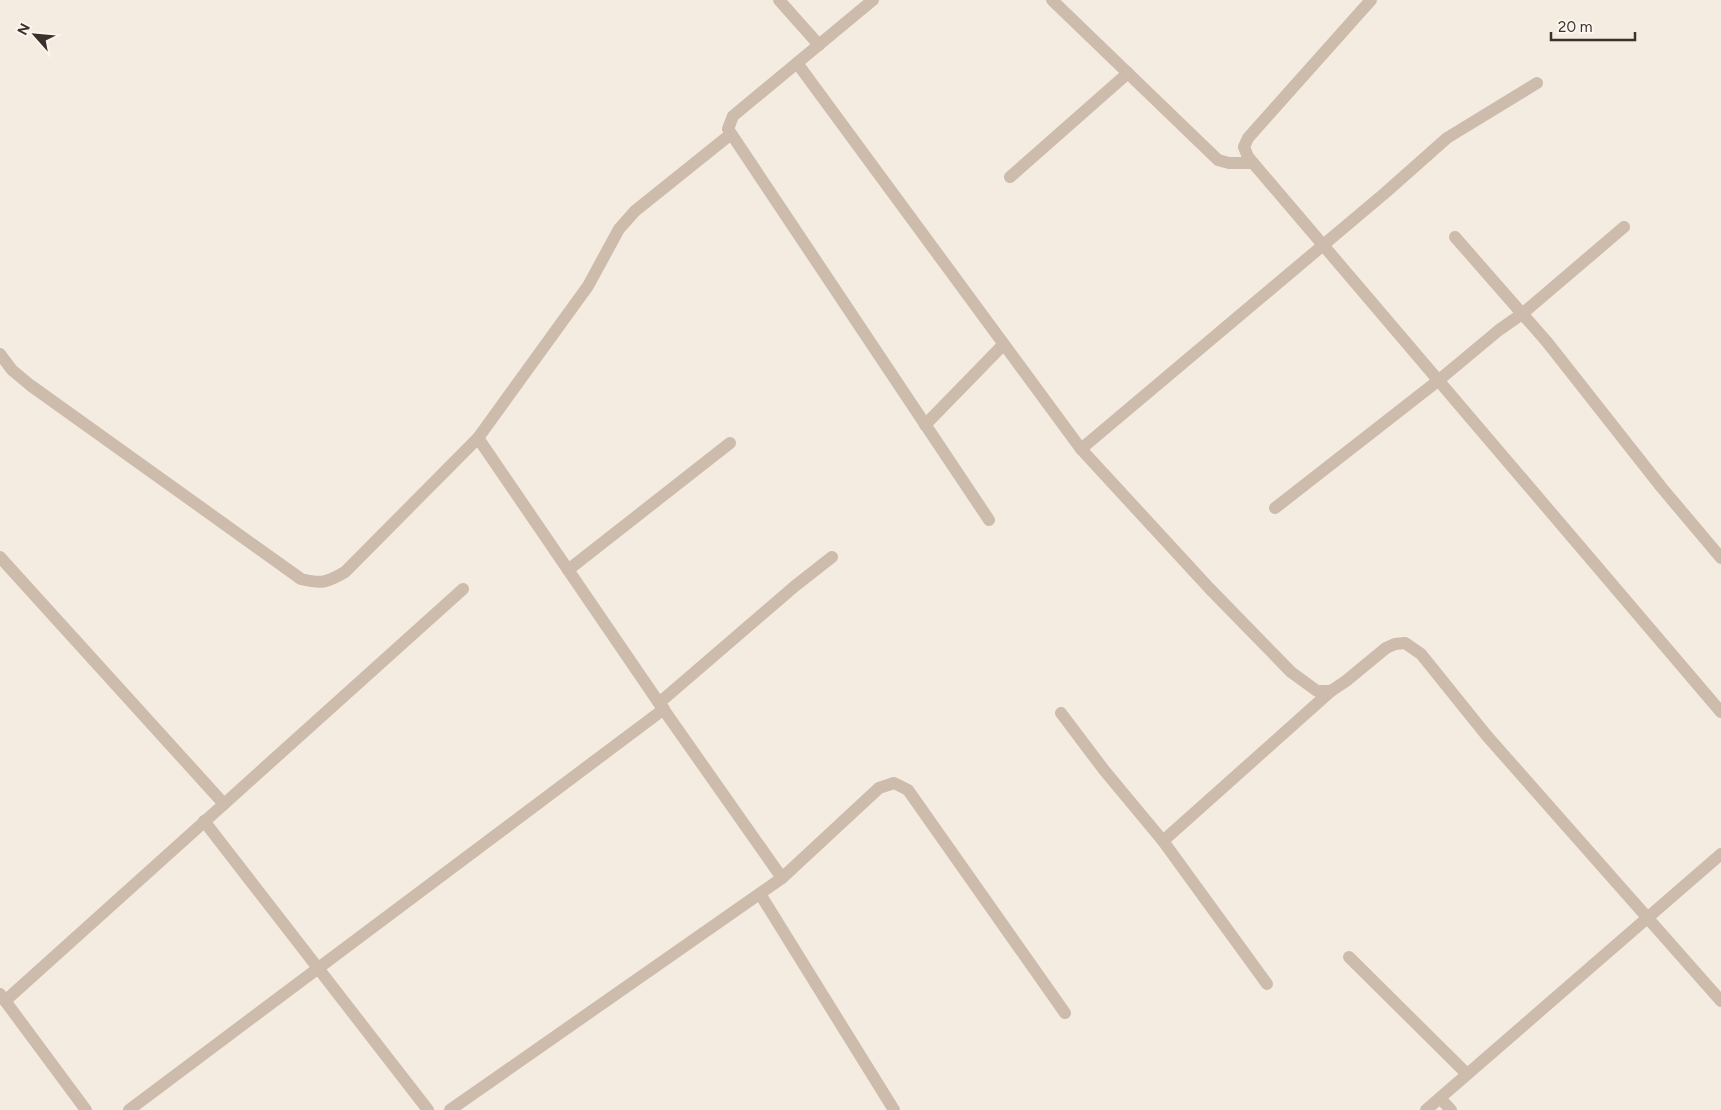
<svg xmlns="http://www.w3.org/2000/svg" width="1721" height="1110" viewBox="0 0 1721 1110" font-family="Figtree,sans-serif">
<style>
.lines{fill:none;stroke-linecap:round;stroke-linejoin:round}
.minor{stroke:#cdbbac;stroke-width:12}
</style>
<rect width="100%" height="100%" fill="#f4ebe1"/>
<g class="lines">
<g class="minor">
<path d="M779,0l40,45"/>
<path d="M873,0l-140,116 -5,13 261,391"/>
<path d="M1052,0l166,160 11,3h24"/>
<path d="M1371,0l-123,138 -4,9 4,10 473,555"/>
<path d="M797,63l284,386 129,140 81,83 26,19h14l15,-10 40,-33 9,-4 10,-1 16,11 66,82 234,265"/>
<path d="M1010,177l118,-104"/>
<path d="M1455,237l92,105 115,146 59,70"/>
<path d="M0,354l12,16 18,15 271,194c21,5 25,4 44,-7l133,-134 110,-152 31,-57 16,-18 96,-77"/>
<path d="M925,425l78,-80"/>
<path d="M478,438l181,265 123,175"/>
<path d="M1081,449l304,-256 62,-55 90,-55"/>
<path d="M1275,508l164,-128 60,-50 23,-16 102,-87"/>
<path d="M0,557l224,247"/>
<path d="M568,570l162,-127"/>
<path d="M659,703l136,-117 37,-29"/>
<path d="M1061,713l43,57 59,71 168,-150"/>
<path d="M204,821l224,289"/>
<path d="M1163,841l104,143"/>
<path d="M760,894l134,216"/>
<path d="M1349,957l118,117"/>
<path d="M0,994l86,116"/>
<path d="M5,1001l458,-412"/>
<path d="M1440,1098l11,12"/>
<path d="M129,1110l535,-401"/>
<path d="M450,1110l332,-232 97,-90 15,-5 14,7 157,223"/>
<path d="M1426,1110l295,-256"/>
</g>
</g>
<g transform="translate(35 35) rotate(297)" stroke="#fbf5ee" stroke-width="4" paint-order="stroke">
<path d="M0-4L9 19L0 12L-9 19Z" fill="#3b302b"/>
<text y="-8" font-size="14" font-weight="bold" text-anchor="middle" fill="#3b302b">N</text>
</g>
<path d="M1551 32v8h84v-8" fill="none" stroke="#3b302b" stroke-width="2.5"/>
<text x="1558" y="32" font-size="15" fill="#3b302b" stroke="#fbf5ee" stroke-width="4" paint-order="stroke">20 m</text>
</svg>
